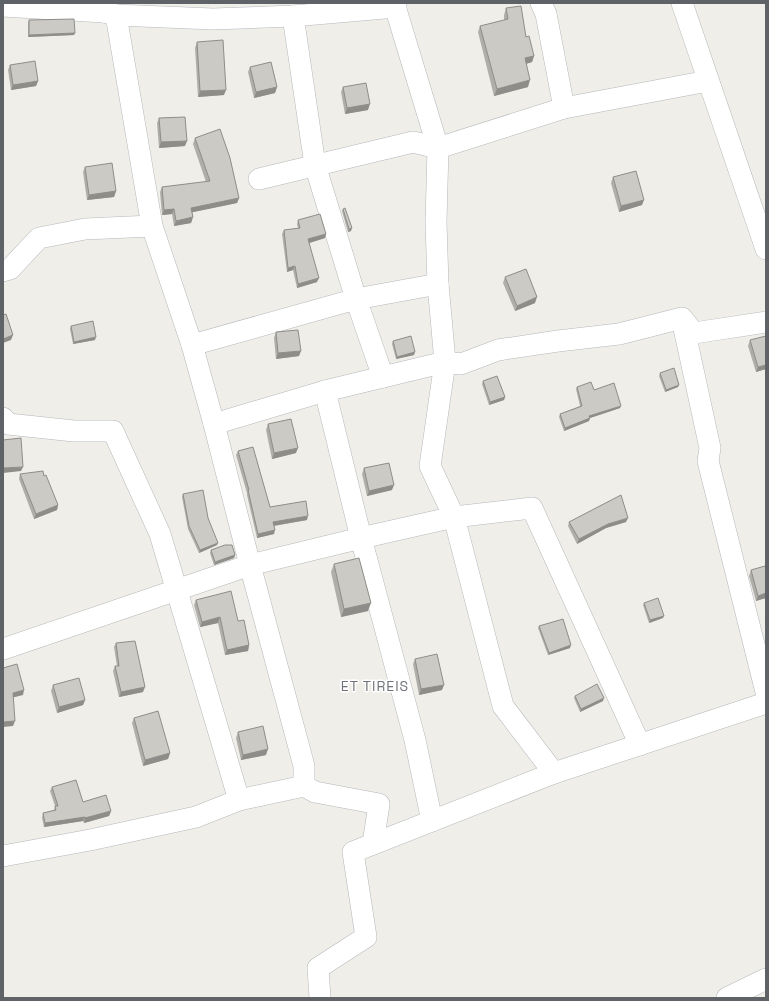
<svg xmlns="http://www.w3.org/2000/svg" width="769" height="1001" viewBox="0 0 769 1001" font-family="'Space Grotesk',sans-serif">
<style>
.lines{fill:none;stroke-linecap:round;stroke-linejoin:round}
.street-casing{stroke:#b5b7bb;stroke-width:22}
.street{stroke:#fff;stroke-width:21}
.wall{fill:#afaea9}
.shaded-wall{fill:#8e8d89}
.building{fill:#cbcac4;stroke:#8e8d89}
.labels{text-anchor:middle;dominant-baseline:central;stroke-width:3;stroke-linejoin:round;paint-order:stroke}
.quarter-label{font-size:14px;letter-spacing:1px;fill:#707478;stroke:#fff}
</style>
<rect width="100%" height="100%" fill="#f0eee8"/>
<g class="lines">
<defs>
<g id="street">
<path d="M102,3l2,9 12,3 36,211 40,119 22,79 36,141 54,201v20"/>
<path d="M394,3l44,145 -2,74 2,62 7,78 -15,104 24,51 49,189 51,67 212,-70"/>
<path d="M541,3l5,11 18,94"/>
<path d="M682,3l84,246"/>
<path d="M3,6l101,6"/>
<path d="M116,15l97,4 80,-3 103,-9"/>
<path d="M293,16l22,149 41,134 27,78"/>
<path d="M259,179l154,-37 25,6 126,-40 144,-27"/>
<path d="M3,271l7,-2 29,-31 46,-9 67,-3"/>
<path d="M682,319l28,129 -2,13 58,231"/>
<path d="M192,345l164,-46 82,-15"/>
<path d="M325,391l36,147 54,202 17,81"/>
<path d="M3,418l5,6 66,7h39l47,103 79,266"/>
<path d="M214,424l111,-33 120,-29 16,2 37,-14 60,-9 61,-7 63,-16 12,15 72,-11"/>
<path d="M3,649l247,-84 111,-27 93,-21 78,-9 108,237"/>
<path d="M3,856l87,-16 106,-23 43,-17 65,-14 11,6 64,12 -6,40"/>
<path d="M320,998l-2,-30 48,-31 -13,-85 201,-79"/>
<path d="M727,998l39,-19"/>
</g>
</defs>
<use href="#street" class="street-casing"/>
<use href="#street" class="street"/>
</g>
<g class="wall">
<path d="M506,8l20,29 8,19 -2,6 -6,2 2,23 -34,9 -16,-64 2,-6 24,-6v-5z"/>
<path d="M29,20l46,13 -1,2 -46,2v-14z"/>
<path d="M197,42l27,53 -26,2 -3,-49z"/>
<path d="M10,65l28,16 -2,5 -25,4 -3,-20z"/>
<path d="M250,67l27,20 -2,6 -21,5 -6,-26z"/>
<path d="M343,87l25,23 -23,4 -4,-22z"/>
<path d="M159,118l26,28 -26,2 -2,-25z"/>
<path d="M195,138l44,60 -2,5 -45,9 1,5 -2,6 -17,3 -2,-12 -10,1 -2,-23 2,-5 44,-5 -13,-38z"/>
<path d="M85,167l31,24 -2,6 -27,3 -4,-28z"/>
<path d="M613,177l29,28 -23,7 -8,-29z"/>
<path d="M343,209l8,22 -3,1 -6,-21z"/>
<path d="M298,220l28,14 -1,4 -16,5 8,39 -20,6 -4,-18 -6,2 -5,-38 2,-4 14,-2 -1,-4z"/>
<path d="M505,277l30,26 -20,8 -12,-28z"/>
<path d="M71,326l24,14 -22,4 -3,-15z"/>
<path d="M276,332l23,24 -23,3 -2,-21z"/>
<path d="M766,336v33l-10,3 -8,-26 2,-6z"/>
<path d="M393,341l21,14 -18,4 -4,-15z"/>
<path d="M660,373l18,14 -13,5 -6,-16z"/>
<path d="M483,381l22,16 -1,3 -15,5 -7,-21z"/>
<path d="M577,387l17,3 26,18 -30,10 -1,3 -25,10 -5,-14 1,-3 20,-8 -4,-17z"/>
<path d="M268,424l28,29 -24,6 -6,-29z"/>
<path d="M238,451l32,56 37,13 -33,6v8l-17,4 -10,-43v-2l-11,-38z"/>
<path d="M364,468l28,22 -25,6 -5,-22z"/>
<path d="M20,474l38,31 -1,5 -23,9 -15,-40z"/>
<path d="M183,494l25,24 9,27 -18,8 -11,-24 -6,-32z"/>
<path d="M569,522h57l-20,6 -29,16 -9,-18z"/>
<path d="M211,550l24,5 -1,3 -20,7 -4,-12z"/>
<path d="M334,564l34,47 -27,6 -10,-45z"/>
<path d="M751,570l15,28 -10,3 -7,-25z"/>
<path d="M196,600l42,21 11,24 -1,6 -23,4 -7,-32 -18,4 -6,-22z"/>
<path d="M644,603l19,15 -14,5 -6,-18z"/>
<path d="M539,626l31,22 -22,7 -10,-27z"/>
<path d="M116,643l27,49 -24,5 -6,-26 2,-5h2l-3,-19z"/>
<path d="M415,659l27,31 -23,5 -6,-31z"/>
<path d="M53,685l32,15 -2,5 -26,8 -6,-22z"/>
<path d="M575,696l28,5 -23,11 -6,-14z"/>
<path d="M134,718l36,35 -2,6 -25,7 -11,-43z"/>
<path d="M238,732l28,23 -25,5 -5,-22z"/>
<path d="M52,787l31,15 28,9 -2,5 -25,7 -1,-2 -39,6 -2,-9 1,-5 11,-3 1,-4 -5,-15z"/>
</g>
<g class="shaded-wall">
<path d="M75,33l-1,2 -46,2 1,-2z"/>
<path d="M534,56l-2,6 -10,3 3,-7z"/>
<path d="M530,80l-2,7 -34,9 3,-7z"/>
<path d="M38,81l-2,5 -25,4 2,-5z"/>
<path d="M277,87l-2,6 -21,5 2,-6z"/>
<path d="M226,90l-2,5 -26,2 2,-6z"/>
<path d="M370,104l-2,6 -23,4 2,-6z"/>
<path d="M187,141l-2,5 -26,2 2,-6z"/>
<path d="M116,191l-2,6 -27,3 2,-5z"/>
<path d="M239,198l-2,5 -48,10 2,-5z"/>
<path d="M644,200l-2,5 -23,7 2,-6z"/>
<path d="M174,209l-2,5 -10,1 2,-5z"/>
<path d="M193,217l-2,6 -17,3 2,-5z"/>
<path d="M352,228l-1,3 -3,1 1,-3z"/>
<path d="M326,234l-1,4 -19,6 2,-5z"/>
<path d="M295,266l-2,4 -6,2 1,-4z"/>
<path d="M319,278l-2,4 -20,6 1,-4z"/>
<path d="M537,297l-2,6 -20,8 2,-5z"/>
<path d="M13,335l-2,5 -8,3v-4z"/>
<path d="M96,337l-1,3 -22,4 1,-2z"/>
<path d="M301,351l-2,5 -23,3 2,-6z"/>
<path d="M415,352l-1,3 -18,4 1,-2z"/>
<path d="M766,365v4l-10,3 2,-5z"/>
<path d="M679,385l-1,2 -13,5 1,-2z"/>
<path d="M505,397l-1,3 -15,5 1,-3z"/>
<path d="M621,406l-1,2 -30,10 -1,3 -25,10 1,-3 24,-12z"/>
<path d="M298,448l-2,5 -24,6 2,-6z"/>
<path d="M23,467l-2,4 -18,2v-5z"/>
<path d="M394,485l-2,5 -25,6 2,-5z"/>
<path d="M58,505l-1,5 -23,9 2,-5z"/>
<path d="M308,516l-1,4 -35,6 1,-4z"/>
<path d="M628,518l-2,4 -20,6 -29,16 2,-5 29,-15z"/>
<path d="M275,530l-1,4 -17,4 1,-4z"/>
<path d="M218,543l-1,2 -18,8 1,-3z"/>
<path d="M235,555l-1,3 -20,7 1,-3z"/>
<path d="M766,593v5l-10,3 2,-5z"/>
<path d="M371,603l-3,8 -27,6 3,-8z"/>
<path d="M664,616l-1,2 -14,5 1,-3z"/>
<path d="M220,617l-2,6 -18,4 2,-5z"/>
<path d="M249,645l-1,6 -23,4 2,-5z"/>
<path d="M571,645l-1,3 -22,7 1,-2z"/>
<path d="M444,685l-2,5 -23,5 2,-6z"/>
<path d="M145,687l-2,5 -24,5 2,-5z"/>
<path d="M24,690l-1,5 -12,3 2,-5z"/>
<path d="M604,698l-1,3 -23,11 1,-3z"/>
<path d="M85,700l-2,5 -26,8 2,-6z"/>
<path d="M15,721l-2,5 -10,1v-5z"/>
<path d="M268,749l-2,6 -25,5 2,-5z"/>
<path d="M170,753l-2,6 -25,7 2,-6z"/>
<path d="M111,811l-2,5 -25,7 1,-5z"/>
<path d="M85,817l-2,4 -39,6 1,-4z"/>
</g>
<g class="building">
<path d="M521,6l5,31 3,-1 5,20 -9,2 5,22 -33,9 -17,-63 28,-7 -2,-11z"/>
<path d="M74,19l1,14 -46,2v-15z"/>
<path d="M223,40l3,50 -26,1 -3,-49z"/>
<path d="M35,61l3,20 -25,4 -3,-20z"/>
<path d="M271,62l6,25 -21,5 -6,-25z"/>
<path d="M366,83l4,21 -23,4 -4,-21z"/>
<path d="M185,117l2,24 -26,1 -2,-24z"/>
<path d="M220,129l10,29 9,40 -48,10 2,9 -17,4 -2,-12 -10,1 -2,-23 48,-6 -15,-43z"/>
<path d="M112,163l4,28 -27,4 -4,-28z"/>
<path d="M636,171l8,29 -23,6 -8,-29z"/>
<path d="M345,208l7,20 -3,1 -6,-20z"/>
<path d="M320,214l6,20 -18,5 11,39 -21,6 -3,-18 -7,2 -4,-38 16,-2 -2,-8z"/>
<path d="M526,269l11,28 -20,9 -12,-29z"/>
<path d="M6,314l7,21 -10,4v-24z"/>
<path d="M93,321l3,16 -22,5 -3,-16z"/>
<path d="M298,330l3,21 -23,2 -2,-21z"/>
<path d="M411,336l4,16 -18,5 -4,-16z"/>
<path d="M766,336v29l-8,2 -8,-27z"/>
<path d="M674,368l5,17 -13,5 -6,-17z"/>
<path d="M497,376l8,21 -15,5 -7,-21z"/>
<path d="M591,382l3,8 20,-7 7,23 -32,10 1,2 -25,10 -5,-14 22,-8 -5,-19z"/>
<path d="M291,419l7,29 -24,5 -6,-29z"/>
<path d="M21,438l2,29 -20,1v-28z"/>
<path d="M253,447l17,60 36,-6 2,15 -35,6 2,8 -17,4 -10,-44h1l-11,-39z"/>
<path d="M389,463l5,22 -25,6 -5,-23z"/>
<path d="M43,471l1,5 2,-1 12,30 -22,9 -16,-40z"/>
<path d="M203,490l5,28 10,25 -18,7 -11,-24 -6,-32z"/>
<path d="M621,495l7,23 -20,6 -29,15 -10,-17z"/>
<path d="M225,545h7l3,10 -20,7 -4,-12z"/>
<path d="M359,558l12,45 -27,6 -10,-45z"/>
<path d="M765,566l1,3v24l-8,3 -7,-26z"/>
<path d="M231,591l7,30 6,-1 5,25 -22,5 -7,-33 -18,5 -6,-22z"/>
<path d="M658,598l6,18 -14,4 -6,-17z"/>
<path d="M563,619l8,26 -22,8 -10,-27z"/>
<path d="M135,641l10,46 -24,5 -6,-26h4l-3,-23z"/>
<path d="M437,654l7,31 -23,4 -6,-30z"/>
<path d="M17,664l7,26 -11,3 2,28 -12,1v-54z"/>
<path d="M79,678l6,22 -26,7 -6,-22z"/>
<path d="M597,684l7,14 -23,11 -6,-13z"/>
<path d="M158,711l12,42 -25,7 -11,-42z"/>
<path d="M263,726l5,23 -25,6 -5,-23z"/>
<path d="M76,780l7,22 23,-7 5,16 -26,7v-1l-40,6 -2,-10 13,-3 -1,-4h3l-6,-19z"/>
</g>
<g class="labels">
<g class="quarter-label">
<text x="375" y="686">ET TIREIS</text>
</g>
</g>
<rect width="769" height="1001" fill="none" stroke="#5f6266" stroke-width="8"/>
</svg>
